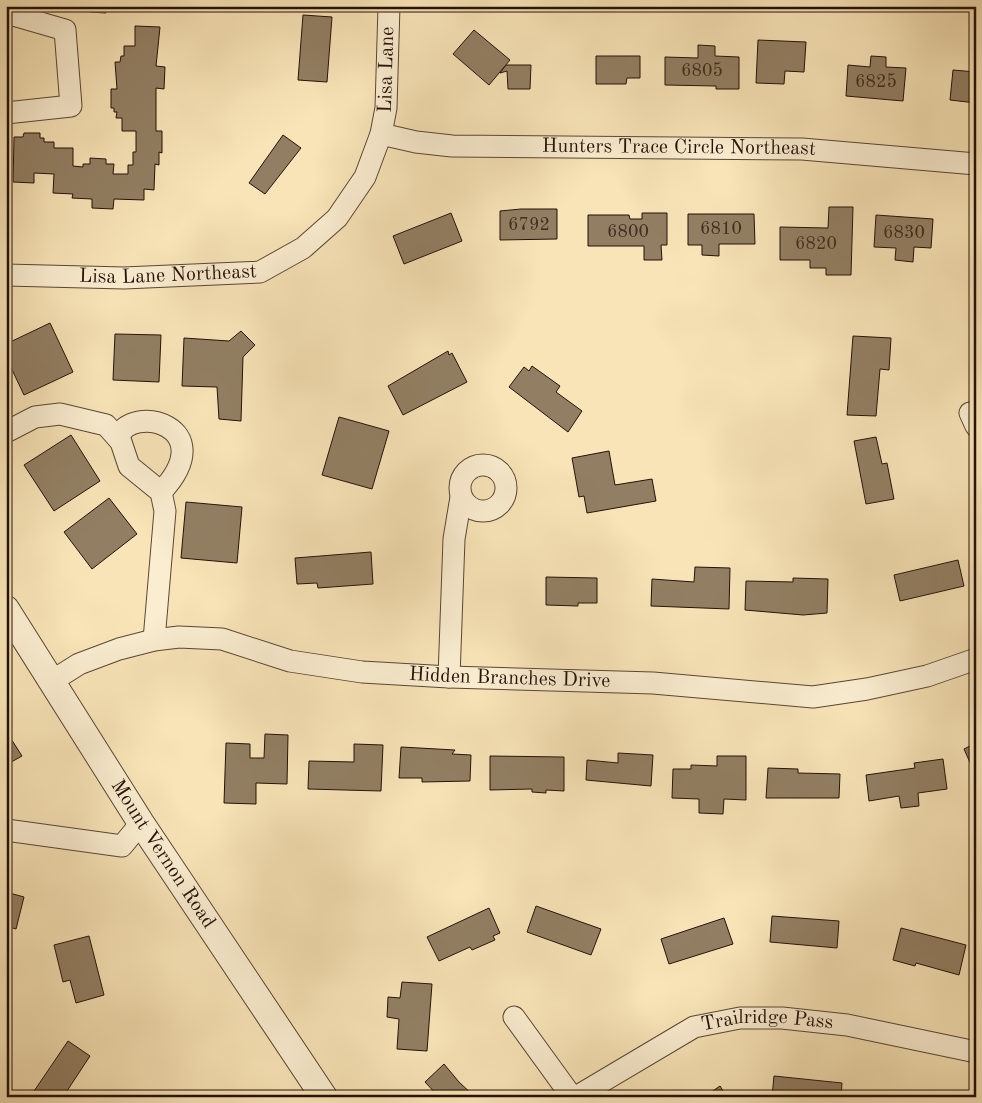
<svg xmlns="http://www.w3.org/2000/svg" width="982" height="1103" viewBox="0 0 982 1103" font-family="'Old Standard TT',serif">
<style>
.building{fill:#927f63;stroke:#241109}
.lines{fill:none;stroke-linecap:round;stroke-linejoin:round}
.minor-casing{stroke:#594634;stroke-width:23}
.tertiary-casing{stroke:#594634;stroke-width:28}
.minor{stroke:#faedd0;stroke-width:21}
.tertiary{stroke:#faedd0;stroke-width:26}
.labels{text-anchor:middle;dominant-baseline:central;stroke-width:4.5;stroke-linejoin:round;paint-order:stroke}
.number-label{font-size:18px;fill:#402c20}
.street-label{font-size:20px;fill:#241109;stroke:#faedd0}
</style>
<rect width="100%" height="100%" fill="#f8e4b7"/>
<filter id="stains"><feTurbulence type="fractalNoise" baseFrequency=".004" numOctaves="4"/><feColorMatrix values="0 0 0 0 .2 0 0 0 0 .09 0 0 0 0 .02 0 0 0 .5 -.17"/></filter>
<radialGradient id="worn" r=".72"><stop offset=".6" stop-color="#630" stop-opacity="0"/><stop offset="1" stop-color="#630" stop-opacity=".3"/></radialGradient>
<g class="building">
<path d="M76,6h35v3h-5v4l-16,-1v-4z"/>
<path d="M303,15l29,2 -5,65 -29,-2z"/>
<path d="M135,26l25,1 -4,39 9,1 -1,22 -8,-1v43h6v22l-3,-1v13l-4,-1 -1,26 -10,-1v11l-30,-1 -1,10 -21,-1v-9l-20,-1 1,-4 -20,-1 1,-19 -20,-1v10l-21,-1 1,-45h9l1,-4h16v5h4v4h10v6h19v18l10,1v-3h7v-6l16,1v5h8l-1,10h15v-9h5v-13h3v-21h-14v-13h-6l1,-6h-3v-4h-3v-19h6l-2,-27h5l1,-6h3v-10h11z"/>
<path d="M474,30l36,30 -21,25 -36,-31z"/>
<path d="M758,40l48,2 -2,30 -19,-1 -1,13 -28,-1z"/>
<path d="M698,45l17,1v10l24,1v32h-23v-3l-51,-1v-28l33,1z"/>
<path d="M596,56h44v22h-13l-1,6h-30z"/>
<path d="M871,56l15,1v10l20,1 -3,33 -57,-5 2,-31 22,2z"/>
<path d="M506,65h25l-1,24h-22l-1,-18 -7,2z"/>
<path d="M953,70l23,2v31l-26,-3z"/>
<path d="M283,135l18,13 -36,46 -16,-11z"/>
<path d="M829,207h24l-2,68h-25v-7h-16v-8h-30v-33l48,1z"/>
<path d="M521,209h36v30l-57,1v-29z"/>
<path d="M451,213l11,28 -58,23 -11,-28z"/>
<path d="M642,213h25v32h-6l1,15h-18v-14h-56v-31h41l1,4h12z"/>
<path d="M688,214h66l1,30h-36v12l-17,-1v-10h-14z"/>
<path d="M876,215l57,4 -2,29 -17,-1 -1,15 -18,-2 1,-12 -22,-1z"/>
<path d="M50,323l23,49 -49,23 -18,-38v-13z"/>
<path d="M241,331l14,14 -12,12 -2,64 -22,-2 -2,-32 -35,-1 2,-48 45,3z"/>
<path d="M115,334l46,1 -2,47 -46,-2z"/>
<path d="M853,336l38,2 -2,32 -9,-1 -4,47 -29,-1z"/>
<path d="M448,351l1,4 3,-2 15,29 -64,33 -15,-29z"/>
<path d="M532,366l28,20 -4,6 26,19 -14,21 -59,-45 15,-20 5,4z"/>
<path d="M339,417l50,14 -17,58 -50,-14z"/>
<path d="M71,435l29,46 -46,30 -30,-46z"/>
<path d="M876,437l6,27 5,-1 7,36 -28,5 -12,-63z"/>
<path d="M609,451l6,34 37,-6 4,22 -69,12 -3,-17 -5,1 -7,-39z"/>
<path d="M109,498l28,36 -45,35 -28,-37z"/>
<path d="M186,502l56,5 -5,56 -56,-5z"/>
<path d="M371,552l2,32 -55,4 -1,-5 -20,1 -2,-26z"/>
<path d="M958,560l6,26 -64,15 -6,-26z"/>
<path d="M695,567l35,1 -1,41 -78,-3 1,-27 42,3z"/>
<path d="M546,577l51,1v25h-19v3l-32,-1z"/>
<path d="M793,578l35,1 -1,34 -24,2 -58,-5 1,-29 47,1z"/>
<path d="M6,731l16,25 -16,9z"/>
<path d="M265,734l23,1 -1,49 -31,-1v21l-32,-1 2,-60 24,1v14h14z"/>
<path d="M976,743v33l-12,-27z"/>
<path d="M354,744l29,1 -2,46 -73,-2 1,-28 45,1z"/>
<path d="M401,747l54,3 -3,4 19,1 -1,26 -48,1v-4h-23z"/>
<path d="M618,753l35,2 -2,31 -65,-6 1,-20 31,3z"/>
<path d="M490,756l74,1v34l-18,-1v3l-14,-1v-3l-42,1z"/>
<path d="M717,756h29v44l-22,-1 -1,15 -24,-1v-14l-27,-1 1,-29h18v-4l26,1z"/>
<path d="M943,759l4,30 -29,4 1,13 -18,2 -2,-12 -30,5 -3,-26 49,-7 -1,-5z"/>
<path d="M768,768l30,1v4l42,1 -1,24h-73z"/>
<path d="M6,892l18,5 -8,32 -10,-3z"/>
<path d="M536,906l65,23 -10,26 -64,-23z"/>
<path d="M489,908l11,25 -7,3 2,4 -23,10 -2,-3 -31,14 -12,-24z"/>
<path d="M772,916l67,5 -2,27 -67,-6z"/>
<path d="M724,918l9,26 -64,20 -8,-25z"/>
<path d="M901,928l65,17 -7,30 -43,-12 -1,3 -22,-6z"/>
<path d="M89,936l15,59 -28,8 -6,-23 -7,2 -9,-37z"/>
<path d="M402,982l30,2 -5,67 -30,-2 2,-30 -12,-2 1,-20 12,1z"/>
<path d="M68,1041l22,15 -27,41h-33z"/>
<path d="M444,1064l15,18 16,15h-36l-14,-15z"/>
<path d="M774,1076l68,7 -1,14h-69z"/>
<path d="M720,1086l7,11h-23z"/>
</g>
<g class="lines">
<defs>
<g id="minor">
<path d="M6,13l59,17 6,76 -65,7"/>
<path id="s1" d="M381,134l35,8 36,4 350,3 174,15"/>
<path id="s2" d="M6,275l118,3 136,-6 43,-24 34,-30 28,-41 16,-43 5,-26 3,-102"/>
<path d="M970,413l6,13"/>
<path d="M6,432l29,-15 25,-3 46,11 15,17 8,24 32,26 4,19 -11,129"/>
<path d="M118,438c12,-36 105,-12 43,54"/>
<circle cx="483" cy="488" r="23"/>
<path d="M449,677l5,-138 7,-42"/>
<path id="s3" d="M52,681l27,-17 40,-15 35,-9 25,-3 43,2 68,22 72,11 87,5 204,6 160,14 54,-8 60,-13 49,-17"/>
<path d="M6,830l116,16 19,-23"/>
<path d="M514,1017l58,80"/>
<path id="s4" d="M576,1097l118,-70 46,-9h42l65,7 129,27"/>
</g>
<g id="tertiary">
<path id="s5" d="M6,609l135,214 183,274"/>
</g>
</defs>
<use href="#minor" class="minor-casing"/>
<use href="#tertiary" class="tertiary-casing"/>
<use href="#minor" class="minor"/>
<use href="#tertiary" class="tertiary"/>
</g>
<g class="labels">
<g class="number-label">
<text x="702" y="71">6805</text>
<text x="876" y="82">6825</text>
<text x="529" y="225">6792</text>
<text x="721" y="229">6810</text>
<text x="628" y="232">6800</text>
<text x="904" y="233">6830</text>
<text x="816" y="244">6820</text>
</g>
<g class="street-label">
<text stroke="none"><textPath href="#s2" startOffset="509">Lisa Lane</textPath></text>
<text stroke="none"><textPath href="#s1" startOffset="299">Hunters Trace Circle Northeast</textPath></text>
<text stroke="none"><textPath href="#s2" startOffset="162">Lisa Lane Northeast</textPath></text>
<text stroke="none"><textPath href="#s3" startOffset="471">Hidden Branches Drive</textPath></text>
<text stroke="none"><textPath href="#s5" startOffset="291">Mount Vernon Road</textPath></text>
<text stroke="none"><textPath href="#s4" startOffset="211">Trailridge Pass</textPath></text>
</g>
</g>
<rect width="982" height="1103" fill="none" stroke="#f8e4b7" stroke-width="25"/>
<rect x="8" y="8" width="967" height="1088" fill="none" stroke="#241109" stroke-width="2.5"/>
<rect x="12" y="12" width="957" height="1078" fill="none" stroke="#241109"/>
<rect width="100%" height="100%" filter="url(#stains)"/>
<rect width="100%" height="100%" fill="url(#worn)"/>
</svg>
